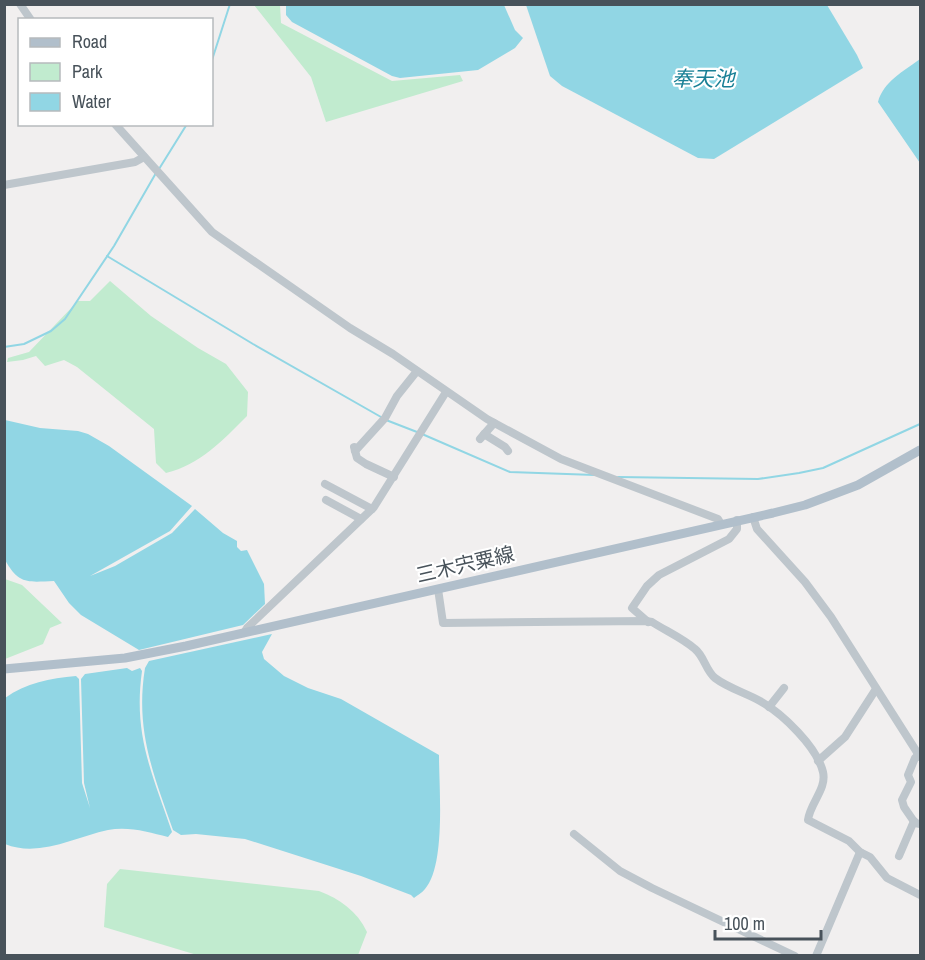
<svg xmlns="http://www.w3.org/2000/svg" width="925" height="960" viewBox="0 0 925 960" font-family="'Archivo Narrow','Noto Sans JP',sans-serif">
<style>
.green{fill:#c1ebcf}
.water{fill:#91d6e4}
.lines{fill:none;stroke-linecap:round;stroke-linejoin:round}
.stream{stroke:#91d6e4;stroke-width:2}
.minor{stroke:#bec6cc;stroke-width:8}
.major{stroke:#b1bfcb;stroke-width:9}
.labels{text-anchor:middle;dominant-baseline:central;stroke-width:4.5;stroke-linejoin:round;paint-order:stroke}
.street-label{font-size:20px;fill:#48525a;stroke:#fff}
.water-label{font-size:21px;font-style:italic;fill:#198096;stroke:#fff}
</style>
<rect width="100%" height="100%" fill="#f1efef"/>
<g class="green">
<path d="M254,5h26l1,18 111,58 68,-6 3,6 -137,41 -15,-45z"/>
<path d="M110,281l41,35 47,32 28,16 22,28 -1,24c-24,24 -47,49 -81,57l-10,-10 -2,-34 -77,-62 -13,-7 -19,6 -9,-10 -13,4 -16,2 1,-4 21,-6 49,-51h12z"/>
<path d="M5,579l17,6 40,38 -12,5 -7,16 -38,15z"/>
<path d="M120,869l199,22c21,8 38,20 48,41l-9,23h-161l-93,-28 3,-43z"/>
</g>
<g class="water">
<path d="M286,5h218l11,25 8,8 -8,10 -37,22 -78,8 -8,-2 -100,-54 -6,-7z"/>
<path d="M526,5h301l30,50 6,13 -149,91 -16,-1 -136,-72 -12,-10z"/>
<path d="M920,59v104l-42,-61c5,-20 26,-31 42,-43z"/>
<path d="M5,420l35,8 38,3 10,3 21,12 83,60 -22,25 -80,45 25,-10 57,-33 23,-24 28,24 14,8v6l4,4 6,-1 17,34 1,20 -22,21 -104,25 -58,-35 -12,-12 -15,-22c-26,1 -35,4 -49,-21z"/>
<path d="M272,634l-10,18 2,7 20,17 24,12 33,11 98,56c0,33 7,110 -14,134 -3,4 -8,6 -11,9l-3,-3 -50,-19 -116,-37 -49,-5 -15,1 -8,-5c-20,-57 -38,-100 -28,-162l4,-7z"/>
<path d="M127,668l5,3 8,-3 2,3c-9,64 10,102 30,161l-4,5c-19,-5 -40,-11 -60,-7 -33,7 -69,28 -103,14v-146c21,-15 45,-20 71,-22l3,3 3,104 8,25 -6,-25 -3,-104 4,-5z"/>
</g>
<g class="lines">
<g class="stream">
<path d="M212,60l18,-56"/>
<path d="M159,169l28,-45"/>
<path d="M107,256l146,88 128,73"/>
<path d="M4,347l20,-3 27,-13 14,-12 49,-73 42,-73"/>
<path d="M386,420l31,12"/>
<path d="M422,434l88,38 85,3"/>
<path d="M618,477l140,2 41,-6 24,-5 97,-44"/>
</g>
<g class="minor">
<path d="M20,4l11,16"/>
<path d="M115,124l97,108 138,96 43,26 94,65 74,40 157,60 3,5"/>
<path d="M4,185l131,-23 9,-5"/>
<path d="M484,434l21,13 3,4"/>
<path d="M480,439l14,-16"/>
<path d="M354,447l3,11 9,6 28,13"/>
<path d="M355,451l30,-33 12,-22 20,-25"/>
<path d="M325,484l47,25"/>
<path d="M326,500l35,19"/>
<path d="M753,517l4,12 48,53 26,35 89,140"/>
<path d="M438,589l5,34 203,-2 6,1c14,9 30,16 43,27 9,7 11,22 20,29 13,10 31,15 45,23 23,13 57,46 63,71 4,17 -13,31 -15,48l41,21 11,11 10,5 17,21 33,17"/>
<path d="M648,622l-16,-14 15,-22 12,-11 70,-36 8,-10v-9"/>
<path d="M244,633l3,-5 127,-121 72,-115"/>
<path d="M769,707l15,-19"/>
<path d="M919,754l-4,4 -7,17 3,7 -9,18 2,7 11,16 5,1"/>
<path d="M818,761l27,-24 31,-48"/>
<path d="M574,834l46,37 32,17 143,68"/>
<path d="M899,856l15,-35"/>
<path d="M816,956l44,-104"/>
</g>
<path class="major" d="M4,669l121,-11 61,-12 587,-133 32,-8 53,-20 62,-35"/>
</g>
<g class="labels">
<g class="street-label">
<text transform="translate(465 564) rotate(-13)">三木宍粟線</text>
</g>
<g class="water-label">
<text x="703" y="78">奉天池</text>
</g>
</g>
<rect width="925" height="960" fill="none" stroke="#48525a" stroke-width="12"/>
<rect x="18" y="18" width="195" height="108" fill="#ffffff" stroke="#b6babd" stroke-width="1.5"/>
<rect x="30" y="38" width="30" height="9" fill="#b1bfcb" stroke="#b6babd" stroke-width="1.5"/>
<text x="72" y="48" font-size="18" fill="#48525a">Road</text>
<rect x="30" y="63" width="30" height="18" fill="#c1ebcf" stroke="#b6babd" stroke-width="1.5"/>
<text x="72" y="78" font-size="18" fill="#48525a">Park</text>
<rect x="30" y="93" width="30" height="18" fill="#91d6e4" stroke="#b6babd" stroke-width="1.5"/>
<text x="72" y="108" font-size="18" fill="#48525a">Water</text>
<path d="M715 930v9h106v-9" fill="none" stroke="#48525a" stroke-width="3"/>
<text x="724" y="930" font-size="18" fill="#48525a" stroke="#ffffff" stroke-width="4.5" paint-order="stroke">100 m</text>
</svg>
